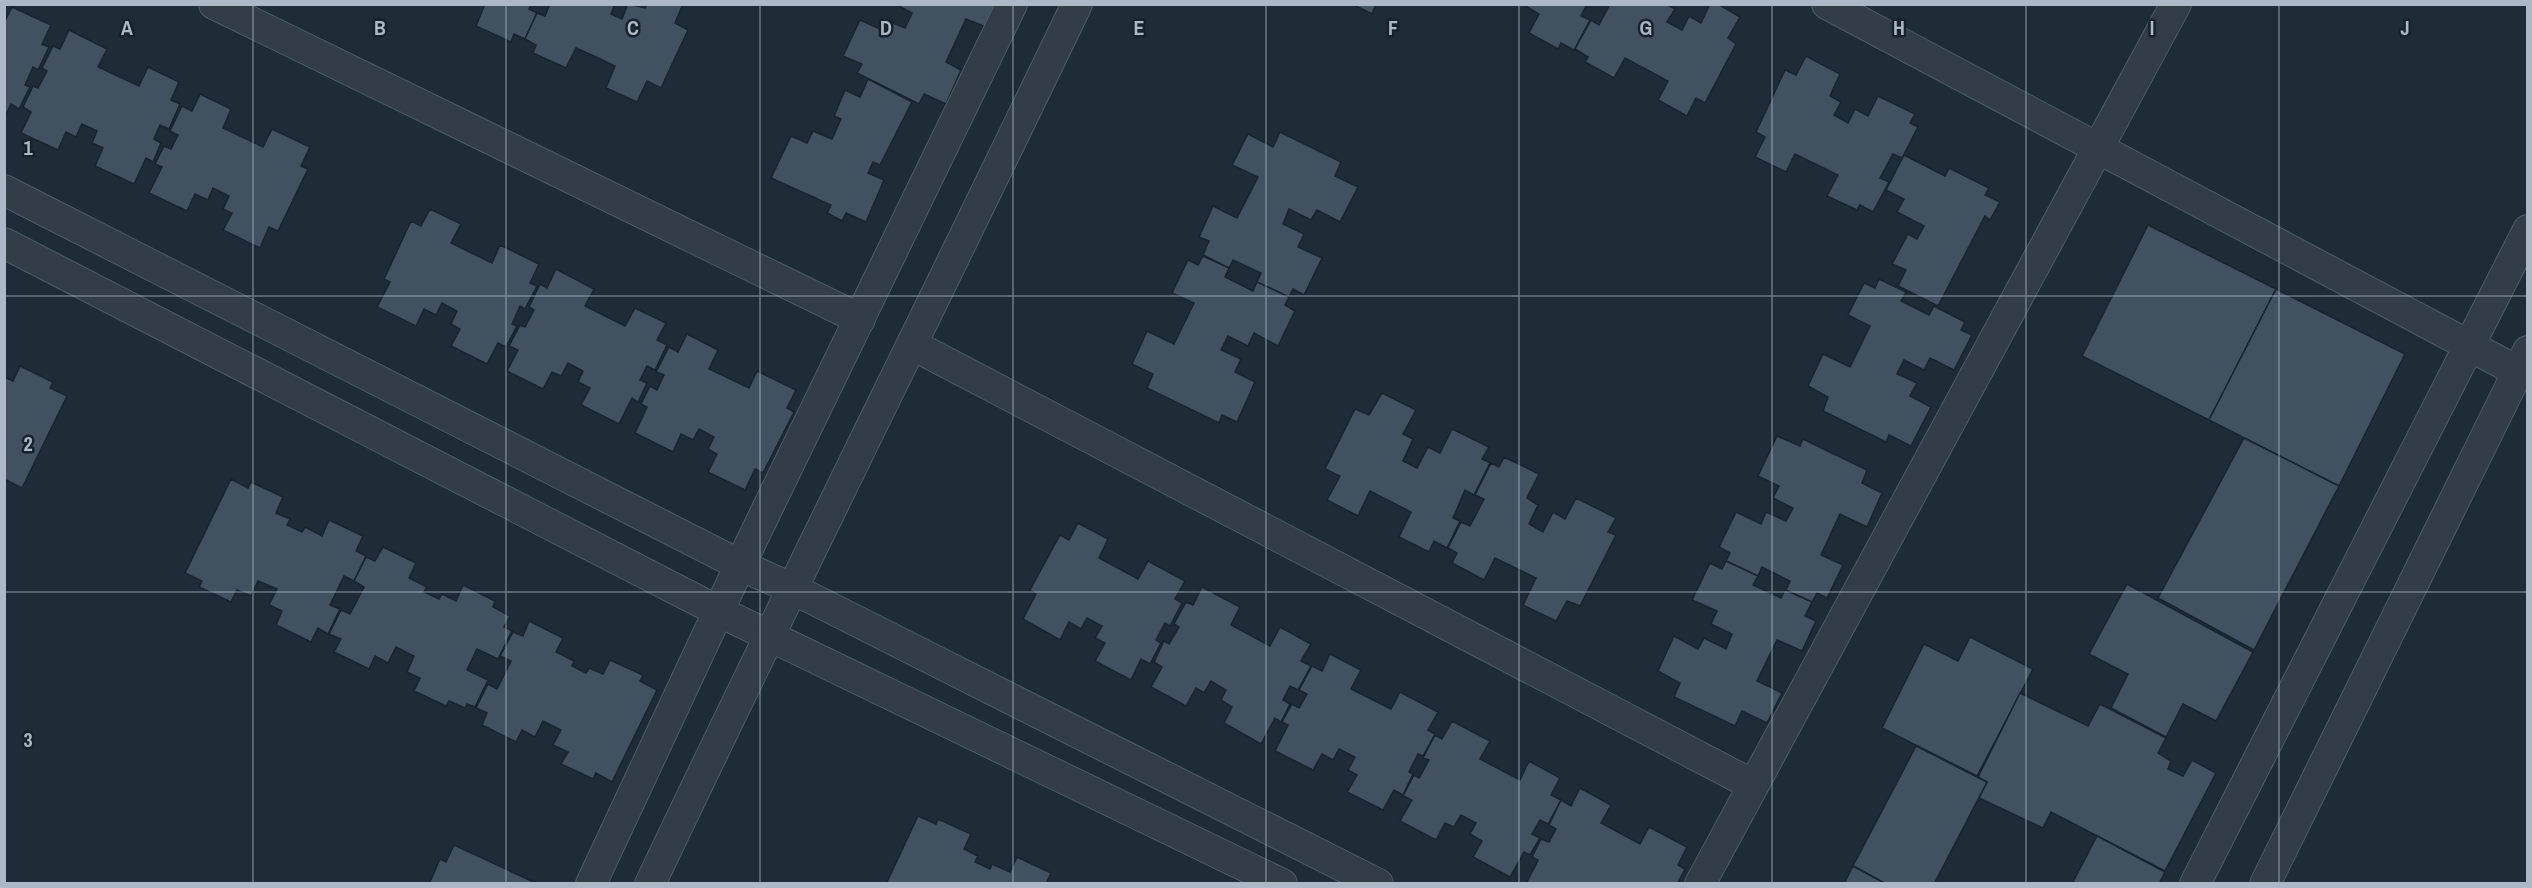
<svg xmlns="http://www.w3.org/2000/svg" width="2532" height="888" viewBox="0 0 2532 888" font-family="'Archivo Narrow',sans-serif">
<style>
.building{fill:#415160;stroke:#19242e;stroke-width:1.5}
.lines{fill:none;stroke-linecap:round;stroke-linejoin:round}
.street-casing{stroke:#4f5b66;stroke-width:32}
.street{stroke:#323d48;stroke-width:30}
.grid{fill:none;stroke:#acb8c5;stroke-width:1.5;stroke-opacity:0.55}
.grid-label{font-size:20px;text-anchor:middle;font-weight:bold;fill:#acb8c5;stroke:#18222c;stroke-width:5;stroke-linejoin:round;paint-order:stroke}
</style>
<rect width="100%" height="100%" fill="#1e2c37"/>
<g class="building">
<path d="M485,4h47l-3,5 8,4 -12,26 -11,-5 -3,8 -35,-16z"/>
<path d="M550,4h65l-4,10 11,5 6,-15 17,4 2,-4h36l-8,19 13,7 -27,58 -14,-7 -10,21 -31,-14 9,-22 -19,-9 -20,-9 -10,20 -33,-15 3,-8 -11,-6 12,-26 8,3z"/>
<path d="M995,4l-9,23 -20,-8 -20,43 15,8 -15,34 -22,-10 -5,10 -62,-31 5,-9 -19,-8 17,-36 20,9 4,-10 21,9 7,-15 -17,-9z"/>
<path d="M1352,4h24l-4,10z"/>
<path d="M1522,4h65l-6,12 9,4 -16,30 -13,-7 -3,6 -29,-16 10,-19z"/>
<path d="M1610,4h56l9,5 -8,13 15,8 7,-14 12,7 9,-19h8l22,13 -12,21 8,6 -31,59 -9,-5 -9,18 -29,-16 10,-19 -43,-23 -11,20 -29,-16 3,-5 -13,-8 16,-29 8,5z"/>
<path d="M12,7l39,18 -9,19 7,3 -11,23 -5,-3 -8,18 5,2 -11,22 -8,-5 -7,14v-95z"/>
<path d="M69,30l38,19 -9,18 41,19 9,-19 31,15 -8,18 9,4 -11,25 -9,-4 -6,14 7,4 -8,19 -7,-4 -12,26 -39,-18 8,-18 -11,-5 5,-12 -15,-7 -6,13 -10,-5 -8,18 -37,-17 10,-21 -8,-5 10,-21 5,2 9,-17 -5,-3 11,-22 7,3z"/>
<path d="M1806,56l34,18 -10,22 11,6 -7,13 14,8 7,-14 13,7 10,-20 37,18 -5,9 8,4 -16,31 -9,-4 -13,24 9,4 -16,30 -13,-7 -3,5 -30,-14 11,-21 -43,-21 -9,18 -31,-15 10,-20 -9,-5 29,-62 11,5z"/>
<path d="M868,79l44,23 -32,63 -7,-3 -5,11 16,7 -18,42 -20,-9 -4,8 -15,-8 4,-8 -60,-27 20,-42 16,7 6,-12 19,8 9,-20 -7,-3 11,-26 15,7z"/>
<path d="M200,94l31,15 -8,19 40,19 9,-18 38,18 -9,19 7,3 -30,62 -9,-4 -9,21 -37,-18 9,-17 -9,-4 6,-13 -16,-8 -5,12 -13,-6 -8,17 -38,-18 13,-26 -7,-3 9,-18 7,3 7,-14 -8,-4 12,-25 10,5z"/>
<path d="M1280,132l61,30 -6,14 23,11 -18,35 -23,-12 -6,10 -22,-11 -6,15 21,10 -6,13 24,11 -18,37 -11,-6 -4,8 -32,-15 4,-9 -28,-13 -4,8 -26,-13 6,-14 -10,-4 14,-31 24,12 21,-41 -26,-12 16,-31 25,13z"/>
<path d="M1904,155l41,21 4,-8 40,20 -4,7 15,7 -10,18 -5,-4 -47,90 -40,-20 8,-16 -14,-6 16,-30 9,5 7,-13 -27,-14 7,-13 -18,-9z"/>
<path d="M430,209l31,15 -10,19 41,20 8,-18 39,19 -9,19 7,3 -12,23 -5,-3 -8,18 5,2 -11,21 -8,-4 -11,21 -36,-18 9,-17 -9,-5 6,-13 -15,-8 -6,12 -12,-6 -8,17 -39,-19 13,-25 -6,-3 27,-58 10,5z"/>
<path d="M2148,225l128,64 -67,131 -127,-64z"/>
<path d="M1203,256l26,12 -4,9 28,14 4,-9 32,15 -4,8 10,6 -17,35 -24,-13 -6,13 -20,-10 -7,14 20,9 -6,13 20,10 -18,40 -15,-7 -3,8 -72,-35 6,-14 -21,-10 15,-33 27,13 20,-41 -22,-10 16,-33 10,5z"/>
<path d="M556,269l38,20 -9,17 40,20 10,-18 31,15 -9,17 10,5 -12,25 -8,-4 -7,14 7,3 -9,19 -6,-4 -13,26 -38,-19 9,-17 -12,-6 5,-11 -15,-8 -7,13 -9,-4 -9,17 -36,-18 11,-21 -9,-4 11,-21 5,2 9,-17 -5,-3 11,-23 7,4z"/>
<path d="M1879,279l27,13 -5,9 28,14 5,-9 31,16 -4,8 11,5 -18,35 -24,-12 -6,12 -20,-10 -7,14 20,9 -7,13 21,11 -20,39 -22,-11 -3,7 -63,-31 5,-14 -20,-11 15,-32 27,13 20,-41 -22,-11 16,-32 11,5z"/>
<path d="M2276,289l129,65 -66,132 -130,-66z"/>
<path d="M687,334l31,16 -9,19 40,19 8,-17 39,19 -9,18 7,4 -31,61 -8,-4 -10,21 -37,-18 9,-18 -9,-5 6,-12 -15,-8 -6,11 -12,-6 -8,18 -38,-19 12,-26 -6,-3 9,-18 7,4 7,-15 -8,-3 13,-25 9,5z"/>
<path d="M20,366l33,16 -3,6 17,8 -45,92 -16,-8 -2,3v-106l9,4z"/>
<path d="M1382,393l34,17 -13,24 10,5 -10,22 14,7 11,-21 12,6 12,-24 37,18 -7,12 8,4 -16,32 -9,-5 -12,28 7,3 -13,27 -13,-7 -5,11 -30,-15 12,-25 -41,-21 -12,25 -31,-16 13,-24 -15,-7 30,-60 14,6z"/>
<path d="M1777,436l23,10 3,-7 64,31 -5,13 20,10 -15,34 -27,-13 -19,41 22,10 -16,33 -10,-5 -5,9 -26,-12 4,-9 -28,-14 -4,9 -32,-15 4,-8 -11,-6 17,-35 25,12 5,-12 20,9 7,-13 -20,-10 6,-12 -21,-10z"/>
<path d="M2244,438l95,48 -85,164 -96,-52z"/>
<path d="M1504,457l35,17 -12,24 11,7 -9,19 14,8 10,-20 12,7 11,-21 40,20 -8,14 8,3 -36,71 -13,-5 -11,20 -33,-16 13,-27 -41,-20 -11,22 -32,-17 5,-10 -9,-5 13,-26 9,4 14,-27 -9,-4 16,-32 8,4z"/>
<path d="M231,479l17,9 3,-6 32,15 -7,16 14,6 -3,6 15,7 3,-5 17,9 7,-16 34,16 -7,15 10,5 -12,25 -10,-5 -14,29 10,4 -12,25 -10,-6 -7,14 -35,-17 6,-14 -13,-6 8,-16 -19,-8 -7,15 -14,-6 -6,12 -32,-15 3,-6 -17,-8z"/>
<path d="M1078,523l30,16 -9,19 39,21 10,-18 37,20 -10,18 7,4 -12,23 -5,-3 -9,17 5,3 -11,21 -9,-5 -10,21 -36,-19 10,-18 -10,-5 7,-12 -15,-8 -6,11 -12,-7 -9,18 -37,-21 13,-25 -6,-4 30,-55 9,5z"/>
<path d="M383,547l33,16 -7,15 18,9 -3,5 15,7 3,-5 14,7 7,-16 32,16 -2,6 17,9 -6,11 8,4 -14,28 -21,-10 -10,21 21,10 -13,27 -8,-3 -2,4 -16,-7 -3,5 -32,-15 6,-13 -13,-6 7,-16 -18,-9 -8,16 -13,-7 -6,13 -35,-17 7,-13 -12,-5 12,-24 9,4 14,-27 -10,-6 12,-24 9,4z"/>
<path d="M1726,561l32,15 -5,9 28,13 4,-8 27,12 -7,14 11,5 -14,30 -25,-11 -20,41 25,12 -15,30 -25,-12 -7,15 -61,-29 6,-14 -22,-12 16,-35 24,13 6,-11 22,11 6,-15 -21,-10 6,-13 -25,-11 18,-37 12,6z"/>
<path d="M2127,584l126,68 -37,69 -33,-17 -17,33 -55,-29 17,-34 -39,-20z"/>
<path d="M1202,587l38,20 -9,18 39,21 10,-19 31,17 -10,17 10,5 -13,24 -8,-4 -7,14 7,4 -9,18 -6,-4 -14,26 -37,-21 8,-16 -11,-7 5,-10 -15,-9 -7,12 -8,-5 -10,18 -35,-19 11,-20 -8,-5 10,-21 5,3 10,-17 -5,-3 12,-22 7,3z"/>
<path d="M529,621l34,17 -7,14 18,9 -2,5 14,7 3,-5 14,6 7,-14 33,15 -3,6 17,9 -45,92 -16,-9 -3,6 -32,-15 7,-12 -15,-7 8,-15 -18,-9 -8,16 -13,-7 -6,12 -34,-17 5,-12 -11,-5 12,-24 9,5 14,-28 -11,-5 13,-24 10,4z"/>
<path d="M1970,637l63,32 -56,107 -95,-48 42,-84 34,17z"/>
<path d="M1330,654l31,16 -10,19 40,20 9,-17 38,20 -10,18 7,4 -12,22 -5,-2 -9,18 4,2 -10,21 -9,-5 -11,20 -36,-18 10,-17 -9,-5 7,-13 -16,-8 -6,11 -11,-6 -9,16 -38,-19 13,-26 -6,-3 10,-18 7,4 8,-14 -8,-4 13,-24 10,5z"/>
<path d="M2020,693l68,33 12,-22 66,34 -8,15 13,8 -3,8 15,7 9,-16 24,13 -51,98 -114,-59 -8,16 -64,-30 8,-16 -9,-5z"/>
<path d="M1452,721l38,20 -10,18 40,21 9,-19 31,17 -9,17 10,5 -13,24 -8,-4 -8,14 8,4 -10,17 -6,-3 -14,25 -37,-20 9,-16 -12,-7 6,-11 -15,-8 -7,12 -9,-4 -9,17 -36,-19 12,-21 -9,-4 11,-21 5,3 10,-18 -6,-2 12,-23 7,4z"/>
<path d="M1916,746l71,36 -53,102h-48l-33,-18z"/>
<path d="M1580,788l31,17 -10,18 39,21 9,-17 38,20 -9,18 7,4 -8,15h-151l12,-24 -6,-3 9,-18 8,3 7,-13 -7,-4 12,-25 10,6z"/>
<path d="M918,816l18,8 2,-5 33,15 -7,15 14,7 -3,6 15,7 2,-5 18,8 7,-15 34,16 -5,11h-160z"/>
<path d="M2097,836l68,36 -6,12h-87z"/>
<path d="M454,845l84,39h-109l11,-25 6,3z"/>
<path d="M1853,866l33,18h-42z"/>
</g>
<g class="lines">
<defs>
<g id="street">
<path d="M214,4l646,315"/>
<path d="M1827,4l690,367"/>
<path d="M4,190l736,375 51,23 587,296"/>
<path d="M4,243l714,368 564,273"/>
<path d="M913,345l840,440"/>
<path d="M591,884l149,-319 272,-561"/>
<path d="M650,884c140,-295 286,-586 427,-880"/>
<path d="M1700,884l476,-880"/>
<path d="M2195,884l333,-654"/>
<path d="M2265,884l263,-533"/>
</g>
</defs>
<use href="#street" class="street-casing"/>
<use href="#street" class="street"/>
</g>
<path class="grid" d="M253,4v880M506,4v880M760,4v880M1013,4v880M1266,4v880M1519,4v880M1772,4v880M2026,4v880M2279,4v880M4,296h2524M4,592h2524"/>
<g class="grid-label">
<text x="127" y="35">A</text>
<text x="380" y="35">B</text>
<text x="633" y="35">C</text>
<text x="886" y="35">D</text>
<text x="1139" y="35">E</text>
<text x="1393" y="35">F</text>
<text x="1646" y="35">G</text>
<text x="1899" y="35">H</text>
<text x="2152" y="35">I</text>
<text x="2405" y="35">J</text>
<text x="28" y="155">1</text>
<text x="28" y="451">2</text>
<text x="28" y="747">3</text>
</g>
<rect width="2532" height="888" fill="none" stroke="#acb8c5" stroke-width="12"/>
</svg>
